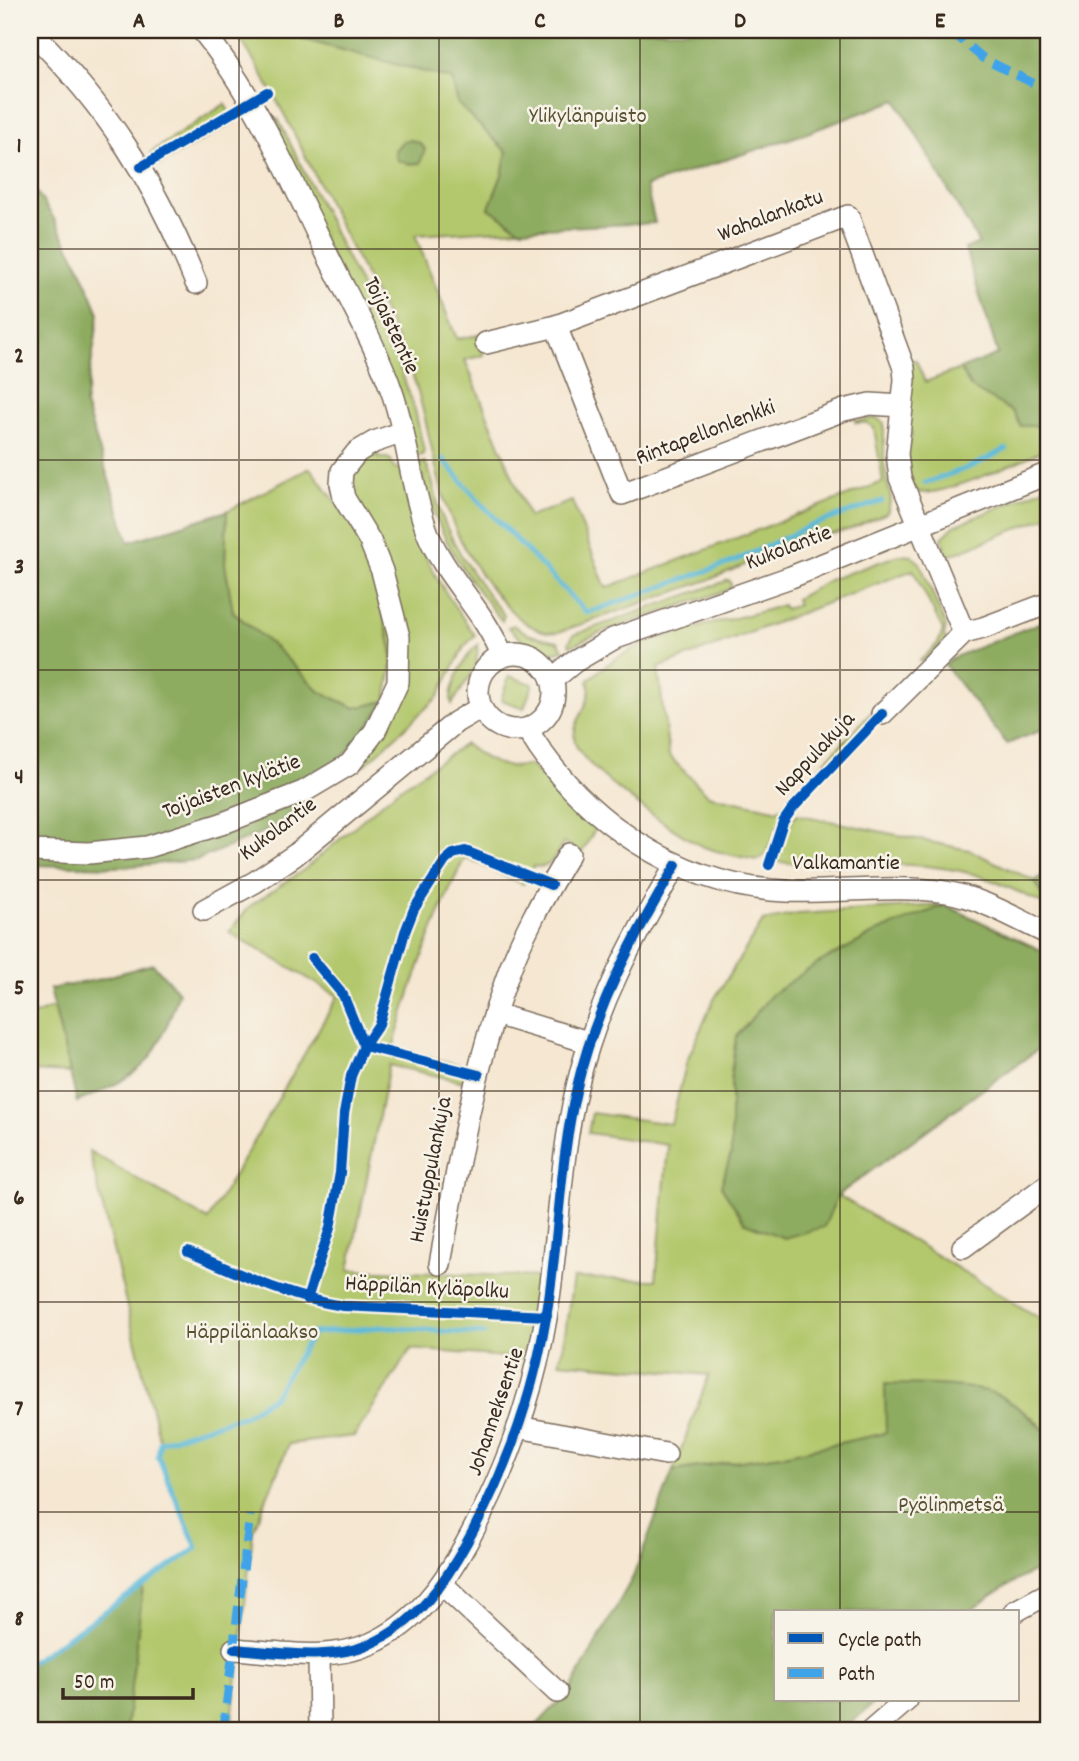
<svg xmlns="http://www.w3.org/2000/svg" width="1079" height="1761" viewBox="0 0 1079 1761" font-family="Dekko,sans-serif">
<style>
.green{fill:#b3c86d;stroke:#777946;stroke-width:2}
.forest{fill:#8eac60;stroke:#646b3f;stroke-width:2}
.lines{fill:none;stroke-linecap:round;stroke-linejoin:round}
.stream{stroke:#5cbada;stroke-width:5}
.minor-casing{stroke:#7c6c5d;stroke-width:24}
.minor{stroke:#fff;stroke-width:21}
.quiet{stroke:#3fa3ea;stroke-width:9;stroke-dasharray:18 9;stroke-linecap:butt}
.cycleway-casing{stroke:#f7f3e8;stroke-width:15}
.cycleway{stroke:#0057b8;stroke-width:10}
.grid{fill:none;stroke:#3b2a1e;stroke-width:2;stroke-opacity:0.55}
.labels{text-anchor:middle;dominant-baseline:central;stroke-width:5;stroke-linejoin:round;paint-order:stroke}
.park-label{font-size:23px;fill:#595232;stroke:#f7f3e8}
.street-label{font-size:23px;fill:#3b2a1e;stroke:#f7f3e8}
.neatline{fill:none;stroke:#3b2a1e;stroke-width:2.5}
.grid-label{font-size:23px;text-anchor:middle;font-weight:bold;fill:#3b2a1e}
</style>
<rect width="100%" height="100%" fill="#f7f3e8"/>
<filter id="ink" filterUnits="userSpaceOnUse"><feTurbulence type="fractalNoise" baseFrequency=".0143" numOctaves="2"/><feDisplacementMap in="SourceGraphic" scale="14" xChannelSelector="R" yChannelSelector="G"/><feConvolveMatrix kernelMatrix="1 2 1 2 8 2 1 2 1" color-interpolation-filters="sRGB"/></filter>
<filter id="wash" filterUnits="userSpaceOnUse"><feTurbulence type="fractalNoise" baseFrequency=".00686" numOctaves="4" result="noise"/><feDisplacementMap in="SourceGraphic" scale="28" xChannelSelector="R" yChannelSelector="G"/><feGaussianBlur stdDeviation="1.57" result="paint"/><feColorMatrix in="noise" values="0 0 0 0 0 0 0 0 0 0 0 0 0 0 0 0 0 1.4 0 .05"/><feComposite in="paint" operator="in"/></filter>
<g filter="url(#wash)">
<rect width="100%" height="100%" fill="#f5e7d2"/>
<g class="green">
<path d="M252,30h31l4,5 165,44 6,25 49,48 -5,23 -13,33 31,21 -105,6 42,104 22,-4 5,20 -19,5 64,157 43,-16 34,87 277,-106 -9,-54 -7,-5h-11l-1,-2 21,-3 8,5v41l7,35 -4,14 -39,17 -46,11 -91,38 -152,53c-39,7 -81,-59 -97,-89 -29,-55 -30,-119 -53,-177 -22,-52 -50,-102 -75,-152 -30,-60 -58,-121 -95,-177z"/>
<path d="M225,104l9,18 -76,43 -7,-13z"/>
<path d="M278,119l118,238 19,53 9,41 -1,4 -6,1 -144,-333z"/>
<path d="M910,360h6l9,22 35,-13 11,18 70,41 8,-2v22c-24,10 -110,51 -131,44 -4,-1 -5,-5 -6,-8 -8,-21 -5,-31 0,-52l-4,-3z"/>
<path d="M376,450l3,8h8l4,2 3,8 8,1c3,16 5,32 9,48 12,44 37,81 64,118l-11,12 -26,50 -75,70 -6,-8 45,-75 -51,-192c1,-26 3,-27 25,-42z"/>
<path d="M425,462c8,14 10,36 16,52 15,38 37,69 63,101l-2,6c-44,-54 -66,-89 -83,-157z"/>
<path d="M310,468l41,54 23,49 19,89 -7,41 -31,7 -35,-16 -42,-42 -45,-38 -8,-48 2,-53z"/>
<path d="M1049,486v30l-103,41 -4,-19 12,-12z"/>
<path d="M899,555l13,1 8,7 26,64 -2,10 3,2 -23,23 -4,-1 18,-18 5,-13 -30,-60 -255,98 11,88 39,39 71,15 128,-135 -36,46 -86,90 -20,44 -8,5c-17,-3 -36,-7 -53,-13 -24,-10 -124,-80 -129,-105 -5,-23 21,-39 13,-61 51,-52 129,-54 195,-76l2,4 13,-4 -2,-6 33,-19z"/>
<path d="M729,580l3,7 -7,4 -124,41 -30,14 -2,-3 4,-8z"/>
<path d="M513,625l17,10 28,6 5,9c-22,8 -40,-8 -55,-23z"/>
<path d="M478,645l-2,22 -24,37c-5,-13 14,-51 26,-59z"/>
<path d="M509,676l24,8 -9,24 -23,-8z"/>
<path d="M465,744c21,17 39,27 66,21l15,17 52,42 -17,30 -17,-12c-8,13 -13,28 -30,24l-11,18 -58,-27c-32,65 -52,122 -72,191l75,19 -3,15 -76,-17 -40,205 192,7 -14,82 -116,-10 -57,87 -65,8 -36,87 -22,200h-105l17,-145 54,-38 -39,-92 2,-14 -71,-291 119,69 130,-224 -109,-64 21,-26 55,-37 91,-78z"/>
<path d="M796,814l173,36 66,31 8,14 6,5v7c-32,-16 -64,-33 -100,-38 -56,-9 -114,-2 -171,-7l-3,-5 12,-30z"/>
<path d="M945,905l104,49v87l-211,154 211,129v111l-17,-18 -147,-32 2,48 -99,21 -115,17 36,-96 -150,-13 4,-15 10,-69 83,2 12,-135 -80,-12 4,-20 79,11 16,-63 26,-60 50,-80 35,-7z"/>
<path d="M54,1007l16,66 -40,-2v-54z"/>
</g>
<g class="forest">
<path d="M283,30h766v244l-4,2 4,12v138h-29l-7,-14 -42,-25 -11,-18 38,-15 -33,-105 14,-6 -83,-143 -89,33 -161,53 9,37 -135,6 -31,-21 13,-33 5,-23 -49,-48 -6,-25 -166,-44z"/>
<path d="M411,140l9,3 5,6 -5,14 -12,1 -11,-4 -2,-10 8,-9z"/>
<path d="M30,182l23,35 27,50 19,46 -14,92 44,137 98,-31 -2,53 8,48 45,38 42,42 35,16 31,-7 -33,45 -75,80 -81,34 -76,7 -91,-2z"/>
<path d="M1049,619v108l-42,17 -62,-79 7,-7z"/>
<path d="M1049,871v29l-6,-5 -8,-14z"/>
<path d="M945,905l104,49v87l-211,154 -14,32 -40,11 -39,-15 -24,-37 10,-33v-81l5,-35 36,-43 46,-31 61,-32z"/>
<path d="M153,964l26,28c-6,19 -19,54 -32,69 -18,20 -46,30 -70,41l-27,-113 46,-9z"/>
<path d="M885,1384c29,1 88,-1 113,11 20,10 36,25 51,40v130c-30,12 -54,27 -80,47h-193v88h101l-35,31h-311l39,-41 63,-113 40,-106 115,-17 98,-21z"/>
<path d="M143,1586l-17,145h-96v-68z"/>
</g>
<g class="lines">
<g class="stream">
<path d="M443,459l34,40 110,114 148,-52 75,-35 72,-25"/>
<path d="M925,483l48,-17 33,-17"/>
<path d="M30,1663l167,-115 -39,-92 2,-14 85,-27 29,-19 39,-63 68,-6 103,7"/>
</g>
</g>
</g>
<g filter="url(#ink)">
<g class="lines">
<defs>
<g id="minor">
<path d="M30,30c77,77 125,151 166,253"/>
<path d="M202,30c53,66 89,150 126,226 22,45 49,91 65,139 15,45 18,94 35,139 18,44 57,77 74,122"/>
<path d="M556,326l66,168 222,-84 26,-6 32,2"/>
<path d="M486,343l70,-17 292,-110 56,152 1,12 -8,74 3,24 64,155 19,-5 66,-25"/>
<circle cx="516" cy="692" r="38"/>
<path d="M552,680l22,-18 39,-23 178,-62 258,-104"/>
<path d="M882,714l82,-81"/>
<path d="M527,729c53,90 153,158 259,162 51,2 110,-7 160,1 36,6 70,27 103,42"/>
<path d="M30,851l59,2 58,-6 74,-23 82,-32 47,-28 25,-33 23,-49 1,-45 -17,-66 -12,-30 -26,-43 -3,-14 1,-13 15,-19 17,-10 29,-10"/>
<path d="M204,910l51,-28 40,-27 161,-133 24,-14"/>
<path d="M495,1014l93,28"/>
<path d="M963,1247l86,-63"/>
<path d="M440,1264c17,-94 33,-191 65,-281 15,-45 39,-87 64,-129"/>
<path d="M518,1427l148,27"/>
<path d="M442,1584l115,108"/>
<path d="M1014,1612l35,-19"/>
<path d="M234,1649c45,3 93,13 136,-5 46,-20 74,-60 97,-102 38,-69 66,-146 79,-224 13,-76 13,-156 31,-231 19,-81 57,-151 99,-222"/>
<path d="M319,1655l1,76"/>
<path d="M871,1731l36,-31"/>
</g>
</defs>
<use href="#minor" class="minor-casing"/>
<use href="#minor" class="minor"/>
<g class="quiet">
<path d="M950,30l34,29 65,32"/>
<path d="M223,1731l27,-216"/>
</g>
<defs>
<g id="cycleway">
<path d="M141,167l126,-75"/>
<path d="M769,865l14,-43 9,-13 90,-95"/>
<path d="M312,958l31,37 21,51 115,29"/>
<path d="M188,1252c51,21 100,46 155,54l204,10"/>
<path d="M307,1299l23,-71 10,-55 4,-59 7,-38 13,-30 15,-22 26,-92 9,-23 31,-48 8,-7 12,-3 86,34"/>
<path d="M234,1649c45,3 93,13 136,-5 46,-20 74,-60 97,-102 38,-69 66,-146 79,-224 13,-76 13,-156 31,-231 19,-81 57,-151 99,-222"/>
</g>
</defs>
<use href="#cycleway" class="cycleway-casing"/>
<use href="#cycleway" class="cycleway"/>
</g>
</g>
<path class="grid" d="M239,30v1701M439,30v1701M640,30v1701M840,30v1582M30,249h1019M30,460h1019M30,670h1019M30,880h1019M30,1091h1019M30,1302h1019M30,1512h1019M840,1700v31"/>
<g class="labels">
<g class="park-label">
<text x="588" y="117">Ylikylänpuisto</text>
<text x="252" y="1333">Häppilänlaakso</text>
<text x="951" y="1506">Pyölinmetsä</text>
</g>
<g class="street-label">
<text transform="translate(771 217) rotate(-21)">Wahalankatu</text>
<text transform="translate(390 326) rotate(65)">Toijaistentie</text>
<text transform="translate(706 434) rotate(-21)">Rintapellonlenkki</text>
<text transform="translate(789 549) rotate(-21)">Kukolantie</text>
<text transform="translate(816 755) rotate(-47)">Nappulakuja</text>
<text transform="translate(232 788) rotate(-21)">Toijaisten kylätie</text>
<text transform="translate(279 830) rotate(-37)">Kukolantie</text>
<text x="846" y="864">Valkamantie</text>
<text transform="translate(432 1170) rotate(-79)">Huistuppulankuja</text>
<text transform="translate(427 1289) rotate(3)">Häppilän Kyläpolku</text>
<text transform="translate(497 1412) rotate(-71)">Johanneksentie</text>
</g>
</g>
<rect width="1079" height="1761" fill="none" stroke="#f7f3e8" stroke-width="77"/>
<rect x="774" y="1610" width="245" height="91" fill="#f7f3e8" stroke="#aca397" stroke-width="2"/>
<rect x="788" y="1633" width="35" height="10" fill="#0057b8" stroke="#aca397" stroke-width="2"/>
<text x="838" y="1646" font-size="21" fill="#3b2a1e">Cycle path</text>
<rect x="788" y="1668" width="35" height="10" fill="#3fa3ea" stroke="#aca397" stroke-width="2"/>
<text x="838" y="1680" font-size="21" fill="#3b2a1e">Path</text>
<path d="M63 1688v10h130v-10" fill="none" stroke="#3b2a1e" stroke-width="3.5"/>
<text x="74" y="1688" font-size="21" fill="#3b2a1e" stroke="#f7f3e8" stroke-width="5" paint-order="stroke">50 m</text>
<rect x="38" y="38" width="1002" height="1684" class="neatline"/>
<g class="grid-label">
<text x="139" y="27">A</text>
<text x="339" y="27">B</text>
<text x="540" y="27">C</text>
<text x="740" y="27">D</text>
<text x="940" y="27">E</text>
<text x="19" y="152">1</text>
<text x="19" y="362">2</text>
<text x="19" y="573">3</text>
<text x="19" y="783">4</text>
<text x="19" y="994">5</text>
<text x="19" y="1204">6</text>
<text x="19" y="1415">7</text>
<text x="19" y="1625">8</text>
</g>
</svg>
